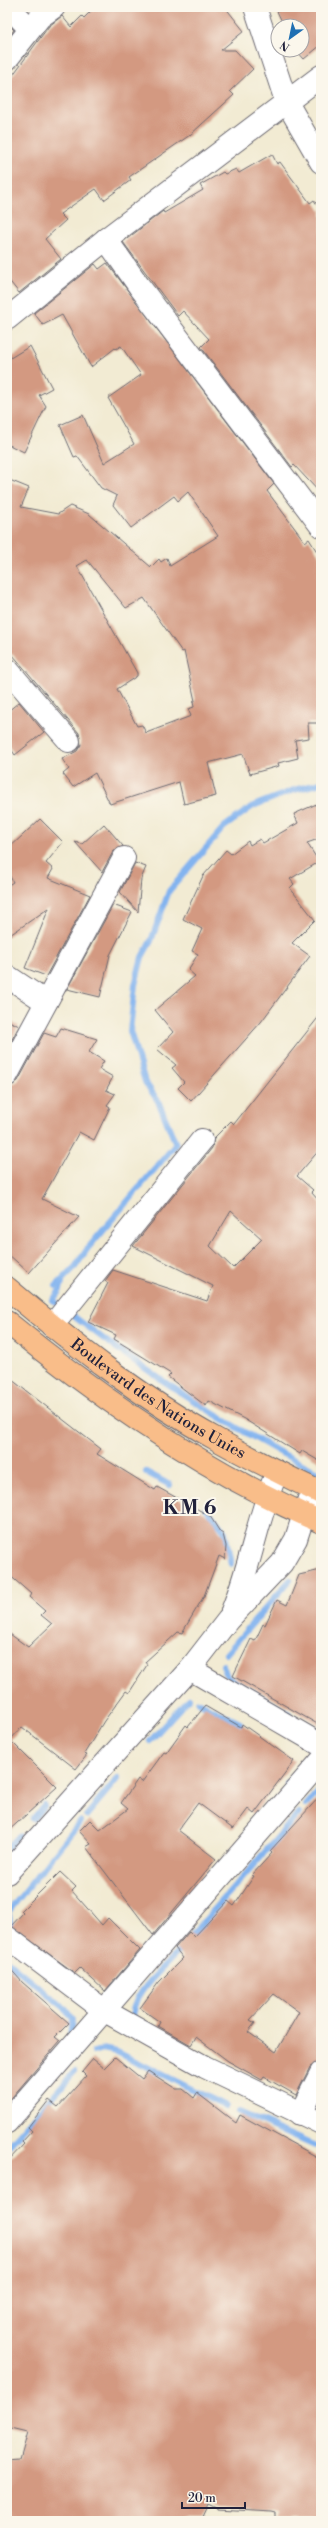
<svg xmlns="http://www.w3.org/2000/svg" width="328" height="2528" viewBox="0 0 328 2528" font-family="'Libre Bodoni',serif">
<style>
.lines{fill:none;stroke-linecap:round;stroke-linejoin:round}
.stream{stroke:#83b4ef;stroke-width:6}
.building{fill:#d39981;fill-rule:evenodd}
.minor-casing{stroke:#6b6870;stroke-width:24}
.major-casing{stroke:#6b6870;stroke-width:24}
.minor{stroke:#fff;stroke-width:22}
.major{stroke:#f9bd89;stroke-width:22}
.labels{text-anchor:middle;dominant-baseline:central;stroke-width:4;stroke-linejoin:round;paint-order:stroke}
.street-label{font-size:16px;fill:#22223b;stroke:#fbf7ec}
.district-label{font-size:20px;font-weight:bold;letter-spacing:1px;fill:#22223b;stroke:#fbf7ec}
</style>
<rect width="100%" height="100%" fill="#fbf7ec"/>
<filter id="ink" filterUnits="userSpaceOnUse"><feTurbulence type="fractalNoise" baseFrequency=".025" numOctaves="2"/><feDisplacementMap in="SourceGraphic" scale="8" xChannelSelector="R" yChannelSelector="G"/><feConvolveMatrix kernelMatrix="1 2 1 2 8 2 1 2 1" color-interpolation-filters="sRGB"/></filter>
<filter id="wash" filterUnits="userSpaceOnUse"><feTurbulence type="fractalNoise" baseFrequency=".012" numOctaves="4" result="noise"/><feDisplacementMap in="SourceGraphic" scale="16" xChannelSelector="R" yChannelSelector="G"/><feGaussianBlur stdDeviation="0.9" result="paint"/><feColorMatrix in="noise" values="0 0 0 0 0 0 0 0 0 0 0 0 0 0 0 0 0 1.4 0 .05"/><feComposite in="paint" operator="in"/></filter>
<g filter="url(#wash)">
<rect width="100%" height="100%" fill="#f2ebd3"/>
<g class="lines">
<g class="stream">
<path d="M62,1282l-2,8 -7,10c84,67 172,125 268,174"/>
<path d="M56,1286l19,-19 13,-19 88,-104 -18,-43 -13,-19 -15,-51 5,-46 7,-28 9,-16 18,-50 55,-64 29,-21 41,-16 27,-7"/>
<path d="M146,1472l24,13"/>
<path d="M206,1508l19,24 6,32"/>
<path d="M226,1654l64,-74"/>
<path d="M223,1665l4,12 62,37"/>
<path d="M198,1702l42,21"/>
<path d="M150,1741l39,-43"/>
<path d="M287,1784l10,-13"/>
<path d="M306,1805l15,-16"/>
<path d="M86,1816l32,-38"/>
<path d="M33,1819l11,-13"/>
<path d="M7,1849l12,-13"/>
<path d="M9,1911l71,-89"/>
<path d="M9,1915l2,17"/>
<path d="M192,1935l107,-122"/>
<path d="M7,1961l59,48 6,10 -2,18"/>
<path d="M132,2021c-2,-27 29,-50 46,-69"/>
<path d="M93,2052l9,-3 15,3 109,54"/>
<path d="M239,2112l76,34"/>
<path d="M7,2148l67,-76"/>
</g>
</g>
<g id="blocks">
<g class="building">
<path d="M95,7h130l19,24 -23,19h14l18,19 -23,22 4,4 -44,40 -61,42 2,3 -27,20 -8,-11 -36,25 6,6 -21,19 16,20 -42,34 -12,-15v-195l42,-57 13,-10 9,11 11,-11 2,2z"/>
<path d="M275,7h46v38l-17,14 -8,-9h6v-24h-18z"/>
<path d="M7,23l7,7 -7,9z"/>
<path d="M272,154l5,10 3,-2 30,41 4,-3 7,11v283l-27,-29 -2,2 -91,-120 8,-8 -26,-28 -5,5 -55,-74 40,-31 1,2 39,-23 -3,-5 23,-13 2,2 11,-5 3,4z"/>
<path d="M107,263l167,221 -7,7 38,51 4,-3 12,19v165h-13l1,15 -14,2 3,18 -20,5 1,3 -29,8 -7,-20 -35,9 8,33 -32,8 -5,-22 -69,22 -15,-31 -22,14 -10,-13 6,-5 -7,-10 15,-8 4,-6 -2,-12 -67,-79 -5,3v-178l22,9 -8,19 37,7 12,-8 19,8 62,53 8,-8 2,3 6,-4 3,8 48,-30 -30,-44 -10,9 -4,-5 -43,32 -18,-23 4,-9 -16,-8 -24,-32 -3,1 -14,-32 23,-10 21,48 30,-19 -26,-46 33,-23 -20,-29 -5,3 -1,-1 -24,19 -29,-52 -19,10 -9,-12 61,-49 4,5zM87,560l39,48 18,-10 38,54 2,-1 11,50 -2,1 1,5 -6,2 3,7 -45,17 -4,-8 -5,1 -20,-37 20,-13v-3l-60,-107z"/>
<path d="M30,346l22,42 -13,7 7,11 -22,46 -17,-8v-84z"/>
<path d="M19,702l25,30 -29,23 -8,-12v-31z"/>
<path d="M321,802v36l-14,5 12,19 -29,17 4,5 -4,4 25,32 -23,23 18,13 -49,66 -70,79 -13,-13 6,-6 -12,-14 4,-3 -19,-16 16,-17 -18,-22 40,-34 -7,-6 10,-16 -6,-3 10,-22 -19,-10 20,-43 23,-26 5,4 17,-13 2,4 10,-6 3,4 35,-20 -4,-9z"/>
<path d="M40,819l23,23 -17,21 7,6 -5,9 42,17 -44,81 -21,-8 24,-60 -42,29v-51l6,-4 -6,-11v-21z"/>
<path d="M104,824l19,22 -10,6 -11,20 -27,-30 7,2z"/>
<path d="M135,863l11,4 -5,12 -3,33 -18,-20z"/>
<path d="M113,905l19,7 -22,43 -10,42 -33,-8z"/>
<path d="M321,1014v134l-24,28 16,14 -2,2 10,11v259l-19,-11 -2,3 -56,-35 -35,-18 -3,5 -38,-29 3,-3 -57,-35 2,-4 -28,-13 20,-39 -3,-2 8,-11 94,31 6,-15 -80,-40 79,-98 2,-10 17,-17 3,3zM231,1211l31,28 -29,29 -23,-22z"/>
<path d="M7,1020l12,6 -12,23z"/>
<path d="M61,1028l36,11 -8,13 15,9 -5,8 14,8 -7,13 9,4 -8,11 3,2 -16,33 -15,-8 -37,67 37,18 -50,56 -22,-20v-166l11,-6 26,-48 12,4z"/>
<path d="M7,1376l94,73 -4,5 58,36 2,-3 53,29 10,16 3,2 3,12 -1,13 -6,-3 -15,40 -22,37 -4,-1 -33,30 2,3 -18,28 -3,-2 -22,30 -20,33 3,1 -11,14 -54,-42 -12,13 47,47 -50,45v-200l21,15 24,-23 -11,-9 4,-4 -16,-14 2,-3 -24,-21z"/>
<path d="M321,1570v156l-88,-50 18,-37 4,2 8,-17 2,1 12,-25 10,5 12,-30z"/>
<path d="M205,1706l36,21 1,-3 52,37 -40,53 -6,-5 -15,20 -35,-26 -20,27 38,29 -63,76 -67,-88 5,-3 -12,-13 11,-11 10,10 28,-21 -7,-6 17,-24 4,3 22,-30 2,1 20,-28 2,2z"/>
<path d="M321,1795v266l-11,6 -14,28 -32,-18 -2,3 -34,-19 -32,-24 -5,8 -31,-18 -2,-1 2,-4 -20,-14 19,-26 24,-24 -8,-10 14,-16 5,5 34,-36 6,5 20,-30 -2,-1 20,-22 -2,-2zM274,1994l25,18 -23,40 -28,-20 7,-9 -5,-3z"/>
<path d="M60,1872l16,15 -4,4 30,34 6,-7 32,32 -35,41 -25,-23 -5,5 -64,-47 12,-13 -2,-2z"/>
<path d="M7,1965l15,17 47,41 -14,14 5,4 -53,62z"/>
<path d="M115,2057l27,22 6,-8 28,18h7l11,9 3,-5 39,30 4,-8 81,44v362h-45v-8l-4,-1 -53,-3 -10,-5 -8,17h-194v-60l13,-1 8,-28 -21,-5v-265l17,-18 -2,-2 10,-11 -4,-4 21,-27 9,7 28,-31 -4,-4 11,-13 11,9z"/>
</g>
</g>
</g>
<g filter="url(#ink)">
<use href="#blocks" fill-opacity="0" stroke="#6b6870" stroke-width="1"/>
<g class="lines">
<defs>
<g id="minor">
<path d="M9,7l21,22"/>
<path d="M255,7l31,94 35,61"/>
<path d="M7,59l33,-42 14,-10"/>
<path d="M106,239l33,47 182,240"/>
<path d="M7,319l99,-80 215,-163"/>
<path d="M7,669l62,72"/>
<path d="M7,976l39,26"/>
<path d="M7,1075l117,-217"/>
<path d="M52,1326l150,-186"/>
<path d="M232,1611c19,-46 25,-93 45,-139"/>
<path d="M190,1669l131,76"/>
<path d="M7,1873l183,-204 38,-49 54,-57 14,-24 16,-50"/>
<path d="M7,1937l98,74 100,56 116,56"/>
<path d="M300,2114l21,-41"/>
<path d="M7,2122l314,-361"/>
</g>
<g id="major">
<path id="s1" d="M7,1288c65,55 134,110 209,151 34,19 70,37 105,54"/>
<path d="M7,1322c96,79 200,151 314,200"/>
</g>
</defs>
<use href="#minor" class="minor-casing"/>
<use href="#major" class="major-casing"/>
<use href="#minor" class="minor"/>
<use href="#major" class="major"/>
</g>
</g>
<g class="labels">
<g class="street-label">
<text stroke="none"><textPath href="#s1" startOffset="188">Boulevard des Nations Unies</textPath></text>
</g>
<g class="district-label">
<text x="190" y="1508">KM 6</text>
</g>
</g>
<rect width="328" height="2528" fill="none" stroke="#fbf7ec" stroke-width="24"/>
<g transform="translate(290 38) rotate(213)"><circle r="19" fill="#fbf7ec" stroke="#a4a2a5"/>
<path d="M0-3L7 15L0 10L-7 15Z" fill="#1f6fb2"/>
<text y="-6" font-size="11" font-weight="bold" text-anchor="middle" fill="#22223b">N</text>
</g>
<path d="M182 2502v6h63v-6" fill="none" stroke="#22223b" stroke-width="2"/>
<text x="188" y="2502" font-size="12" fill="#22223b" stroke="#fbf7ec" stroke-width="3" paint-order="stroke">20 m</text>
</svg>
